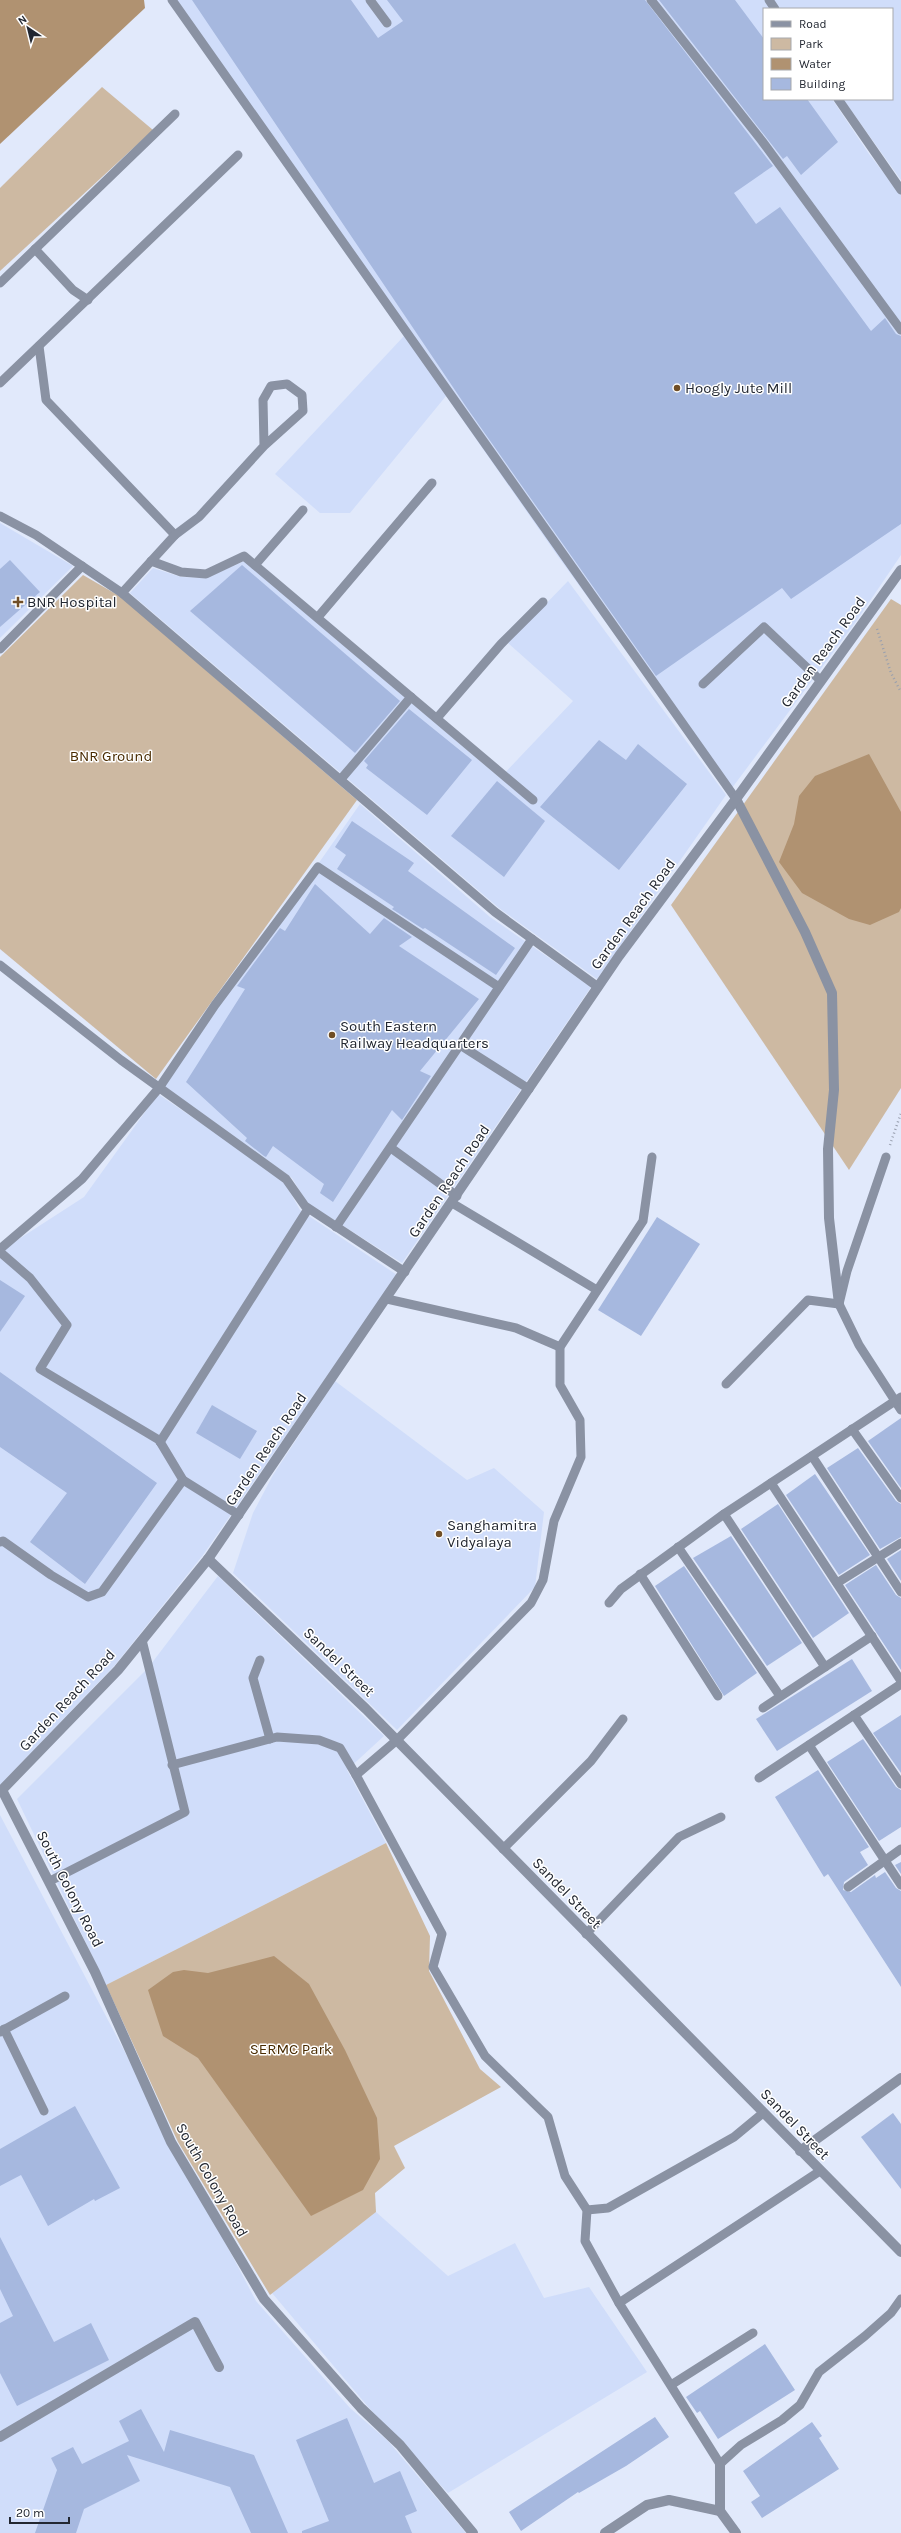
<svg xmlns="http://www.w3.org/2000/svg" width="901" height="2533" viewBox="0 0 901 2533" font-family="Karla,sans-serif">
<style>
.built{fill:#d0ddfa}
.green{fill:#cdb9a2}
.water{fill:#b09271}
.building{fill:#a6b8df}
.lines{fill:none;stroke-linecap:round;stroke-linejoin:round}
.path{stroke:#989fae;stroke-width:2.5;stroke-dasharray:1 3;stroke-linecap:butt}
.service{stroke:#8a92a3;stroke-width:9}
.minor{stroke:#8a92a3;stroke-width:10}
.poi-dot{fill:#704e26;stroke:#fff;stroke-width:1.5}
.labels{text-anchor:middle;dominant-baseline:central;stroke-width:3;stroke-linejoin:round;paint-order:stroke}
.poi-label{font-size:15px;fill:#222731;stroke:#fff;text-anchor:start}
.street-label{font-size:15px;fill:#222731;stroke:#fff}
.park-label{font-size:15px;fill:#492b00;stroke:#fff}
</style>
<rect width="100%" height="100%" fill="#e1e9fb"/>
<g class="built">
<path d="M172,0h593l6,9h-7v90h68l37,55 32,41v360l-46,68 -126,169 -172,-237 -111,-159 -96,117h-30l-45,-39 129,-138z"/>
<path d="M773,0h128v180l-58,-81h49v-90h-113z"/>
<path d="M0,523l73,43 -73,72z"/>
<path d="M244,561l256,217 73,-77 -65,-58 60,-62 158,214 -129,184 -98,-71 -369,-315 23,-25 28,9 25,1z"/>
<path d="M360,804l130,113 101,70 -189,276 -95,-60 -15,-25 -129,-92z"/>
<path d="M158,1094l124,84 18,32 97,65 -194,280 -88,110 -115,120v-537h5l79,-51z"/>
<path d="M335,1381l132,99 27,-12 50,44 -9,75 -138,143 -164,-157 20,-60 20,-38z"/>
<path d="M218,1576l166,160 -37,34 39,73 -280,142 -89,-186 131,-131z"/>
<path d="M0,1815l256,486 94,107 38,33 78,92h-466z"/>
<path d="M376,2212l72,64 67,-33 29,55 45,-11 58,85 -199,121 -78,-84 -98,-116z"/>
</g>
<g class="green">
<path d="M102,87l51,43 -153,141v-83z"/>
<path d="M83,575l38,22 236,203 -201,279 -156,-130v-292z"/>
<path d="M891,599l10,6v483l-52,82 -178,-265z"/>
<path d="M386,1843l44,93 -1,35 51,98 21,18 -107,59 11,22 -30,25 1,19 -106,83 -92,-153 -72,-157z"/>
</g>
<g class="water">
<path d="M0,0h144l1,8 -145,136z"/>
<path d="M869,754l32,58v96l-2,4 -29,13 -21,-6 -47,-26 -23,-31 15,-38 5,-28 16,-20z"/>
<path d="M274,1956l35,28 36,66 32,68 3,41 -17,31 -52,26 -113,-158 -35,-22 -15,-46 25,-18 11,-2 24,3z"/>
</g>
<g class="building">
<path d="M192,0h159l27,38 25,-17 -16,-21h258l128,166 -39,27 22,31 24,-17 91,124 14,-13 11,16 5,2v188l-110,75 -9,-11 -126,88 -189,-268z"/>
<path d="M659,0h76l29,39v60h43l31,43 -37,33 -14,-19 -4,3z"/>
<path d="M10,560l30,32 -40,35v-58z"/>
<path d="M242,565l158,136 -45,52 -165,-142z"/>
<path d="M409,709l63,51 -45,55 -61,-47 2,-3 -4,-4z"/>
<path d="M599,740l27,20 12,-16 49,40 -68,86 -79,-63z"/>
<path d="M497,781l48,40 -41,56 -53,-41z"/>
<path d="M352,821l62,42 -6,8 107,77 -19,27 -71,-47 -2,1 -31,-20 2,-2 -57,-38 9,-14 -11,-8z"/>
<path d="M315,884l55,50 14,-16 28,19 -13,9 80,53 -59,72 11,5 -29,44 -10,-10 -59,92 -13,-9 4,-9 -51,-38 -7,11 -2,-1 -19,-15 2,-3 -61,-56 59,-93 -8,-3 43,-58 5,3z"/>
<path d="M657,1217l43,27 -59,92 -43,-26z"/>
<path d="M0,1280l25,16 -25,36z"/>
<path d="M0,1372l157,111 -72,101 -55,-42 37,-49 -67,-46z"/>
<path d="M212,1405l45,26 -17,28 -44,-26z"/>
<path d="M901,1418v70l-33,-47z"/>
<path d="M858,1448l38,53 5,3v33l-21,12 -53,-81z"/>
<path d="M815,1474l55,81 -31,20 -53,-80z"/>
<path d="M778,1504l71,109 -36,25 -72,-109z"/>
<path d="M731,1536l71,107 -35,23 -74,-108z"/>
<path d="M901,1550v31l-14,-22z"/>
<path d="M876,1565l20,30 5,3v72l-56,-85z"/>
<path d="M684,1566l73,107 -33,23 -69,-110z"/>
<path d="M852,1659l20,32 -95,60 -21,-32z"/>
<path d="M901,1715v58l-28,-40z"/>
<path d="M863,1739l33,48 5,3v37l-22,14 -52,-79z"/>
<path d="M818,1770l51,77 -9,5 8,13 -24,17 -1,8 8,2 24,-17 1,3 9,-6 11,16 5,3v96l-73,-113 -4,3 -49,-80z"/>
<path d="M901,1862v12l-6,-9z"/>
<path d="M75,2106l45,82 -25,13 -1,-2 -46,27 -27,-51 -21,11v-37z"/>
<path d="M893,2113l8,11v65l-40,-52z"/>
<path d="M0,2237l54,105 37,-19 18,37 -92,46 -17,-33v-50l13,-7 -13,-27z"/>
<path d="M765,2344l30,46 -77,49 -18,-28 -3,2 -11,-16z"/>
<path d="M141,2409l23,43 6,-22 84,25 34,78h-37l-21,-46 -103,-32 13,26 -56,28 -8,24h-41l22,-63 -6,-12 22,-11 9,17 47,-23 -10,-20z"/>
<path d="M655,2417l14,20 -43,29 -47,27 -1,-1 -57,39 -12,-19z"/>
<path d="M347,2418l27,65 26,-12 17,40 -12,5 7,17h-110v-2l27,-10 -33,-81z"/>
<path d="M812,2422l10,14 -3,2 20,31 -77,49 -11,-16 9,-6 -17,-25z"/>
</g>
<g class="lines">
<g class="path">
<path d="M877,629l14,44 10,19"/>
<path d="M890,1145l11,-32"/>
</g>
<g class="service">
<path d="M172,0l564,799"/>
<path d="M370,0l17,23"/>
<path d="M651,0l111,141 139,189"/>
<path d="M769,0l6,9"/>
<path d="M838,99l63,91"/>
<path d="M35,249l38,41 15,10"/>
<path d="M0,283l175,-169"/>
<path d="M39,346l7,54 129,135"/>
<path d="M0,383l238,-228"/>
<path d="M0,516l36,19 86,58 373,319 103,75"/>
<path d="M151,561l30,11 25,2 38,-18 289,244"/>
<path d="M255,565l48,-55"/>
<path d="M122,593l53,-58 24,-18 65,-71 39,-35 -1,-16 -15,-11 -16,2 -8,14 1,46"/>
<path d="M318,617l114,-134"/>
<path d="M0,649l82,-83"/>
<path d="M703,684l61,-57 56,53"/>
<path d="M437,718l64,-74 42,-42"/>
<path d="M341,779l70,-82"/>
<path d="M0,965l121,95 165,119 19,27 100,66"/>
<path d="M460,1045l69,44"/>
<path d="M391,1148l66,48"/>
<path d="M652,1157l-9,64 -83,126v38l20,35 1,37 -27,64 -11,59 -12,23 -134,137 -41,35 86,159 -9,33 52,89 63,61 17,59 22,34 -2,31 34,62 101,161 21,-19 41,-25 18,-15 19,-33 46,-36 26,-23 10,-14"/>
<path d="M886,1157l-39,114 -8,33 20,41 42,65"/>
<path d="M452,1203l145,87"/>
<path d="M336,1227l196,-288"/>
<path d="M0,1249l82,-70 77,-91 56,-83 103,-138 181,120"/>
<path d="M0,1252l30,26 37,47 -27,44 119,71 24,40 56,35"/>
<path d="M387,1299l129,29 44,19"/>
<path d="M726,1384l82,-84 31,4"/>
<path d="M852,1429l49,69"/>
<path d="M160,1442l148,-233"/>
<path d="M812,1456l89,136"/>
<path d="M771,1483l130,198"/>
<path d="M724,1514l101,153"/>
<path d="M0,1542l3,-1 48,34 37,22 14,-5 81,-112"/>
<path d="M678,1547l102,149"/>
<path d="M640,1574l78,122"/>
<path d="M837,1583l64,-40"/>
<path d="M609,1603l12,-14 103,-75 177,-117"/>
<path d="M260,1660l-7,18 17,61"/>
<path d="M763,1708l109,-72"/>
<path d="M854,1715l47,69"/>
<path d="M809,1745l92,140"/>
<path d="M172,1765l105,-28 42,3 21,8 16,27"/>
<path d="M759,1778l142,-94"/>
<path d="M503,1849l88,-88 32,-42"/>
<path d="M50,1881l135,-69 -43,-172"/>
<path d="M848,1887l53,-38"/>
<path d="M586,1934l93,-97 42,-20"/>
<path d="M4,2029l40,82"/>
<path d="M0,2032l65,-36"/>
<path d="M587,2210l21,-2 126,-71 29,-24"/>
<path d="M619,2303l201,-132"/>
<path d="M671,2385l82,-52"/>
</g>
<g class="minor">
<path d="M736,799l69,133 27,61 2,97 -6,59 1,69 10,86"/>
<path d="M208,1559l158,150 535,543"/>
<path d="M2,1790l93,182 76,170 93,157 97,109 39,37 73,88"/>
<path d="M0,1792l118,-122 90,-111 411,-603 117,-157 165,-229"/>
<path d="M800,2151l101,-73"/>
<path d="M0,2437l195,-115 24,45"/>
<path d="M720,2464v47l16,22"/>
<path d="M605,2533l42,-28 22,-5 51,11"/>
</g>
</g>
<g class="poi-dot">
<circle cx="677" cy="388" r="4"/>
<path d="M16 596h4v4h4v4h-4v4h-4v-4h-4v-4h4z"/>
<circle cx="332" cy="1035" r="4"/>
<circle cx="439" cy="1534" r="4"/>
</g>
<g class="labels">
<g class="poi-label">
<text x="685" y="388">Hoogly Jute Mill</text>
<text x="27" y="602">BNR Hospital</text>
<text x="340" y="1026">South Eastern<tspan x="340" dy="17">Railway Headquarters</tspan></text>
<text x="447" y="1525">Sanghamitra<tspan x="447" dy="17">Vidyalaya</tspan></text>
</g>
<g class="street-label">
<text transform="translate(823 652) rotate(-54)">Garden Reach Road</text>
<text transform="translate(633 914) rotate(-54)">Garden Reach Road</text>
<text transform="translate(449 1181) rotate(-56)">Garden Reach Road</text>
<text transform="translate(266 1449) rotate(-56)">Garden Reach Road</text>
<text transform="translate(339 1662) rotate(44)">Sandel Street</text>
<text transform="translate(67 1700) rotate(-47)">Garden Reach Road</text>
<text transform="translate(70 1889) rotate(63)">South Colony Road</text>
<text transform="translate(567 1893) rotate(46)">Sandel Street</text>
<text transform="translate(795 2124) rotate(46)">Sandel Street</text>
<text transform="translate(212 2180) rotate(60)">South Colony Road</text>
</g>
<g class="park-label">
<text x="111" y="756">BNR Ground</text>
<text x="291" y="2049">SERMC Park</text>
</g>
</g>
<rect x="763" y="8" width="130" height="92" fill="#ffffff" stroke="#a7a9ad"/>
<rect x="771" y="21" width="20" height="6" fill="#8a92a3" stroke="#a7a9ad"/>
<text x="799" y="28" font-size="12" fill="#222731">Road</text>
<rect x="771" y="38" width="20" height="12" fill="#cdb9a2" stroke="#a7a9ad"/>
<text x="799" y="48" font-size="12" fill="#222731">Park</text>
<rect x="771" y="58" width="20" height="12" fill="#b09271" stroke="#a7a9ad"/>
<text x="799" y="68" font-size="12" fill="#222731">Water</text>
<rect x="771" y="78" width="20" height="12" fill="#a6b8df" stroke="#a7a9ad"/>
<text x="799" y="88" font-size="12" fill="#222731">Building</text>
<g transform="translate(28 28) rotate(325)" stroke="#ffffff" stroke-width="3" paint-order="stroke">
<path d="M0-3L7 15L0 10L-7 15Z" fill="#222731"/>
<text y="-6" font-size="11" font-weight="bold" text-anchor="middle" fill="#222731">N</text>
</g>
<path d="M10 2517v6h59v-6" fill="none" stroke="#222731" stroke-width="2"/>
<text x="16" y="2517" font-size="12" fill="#222731" stroke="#ffffff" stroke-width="3" paint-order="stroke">20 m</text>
</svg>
